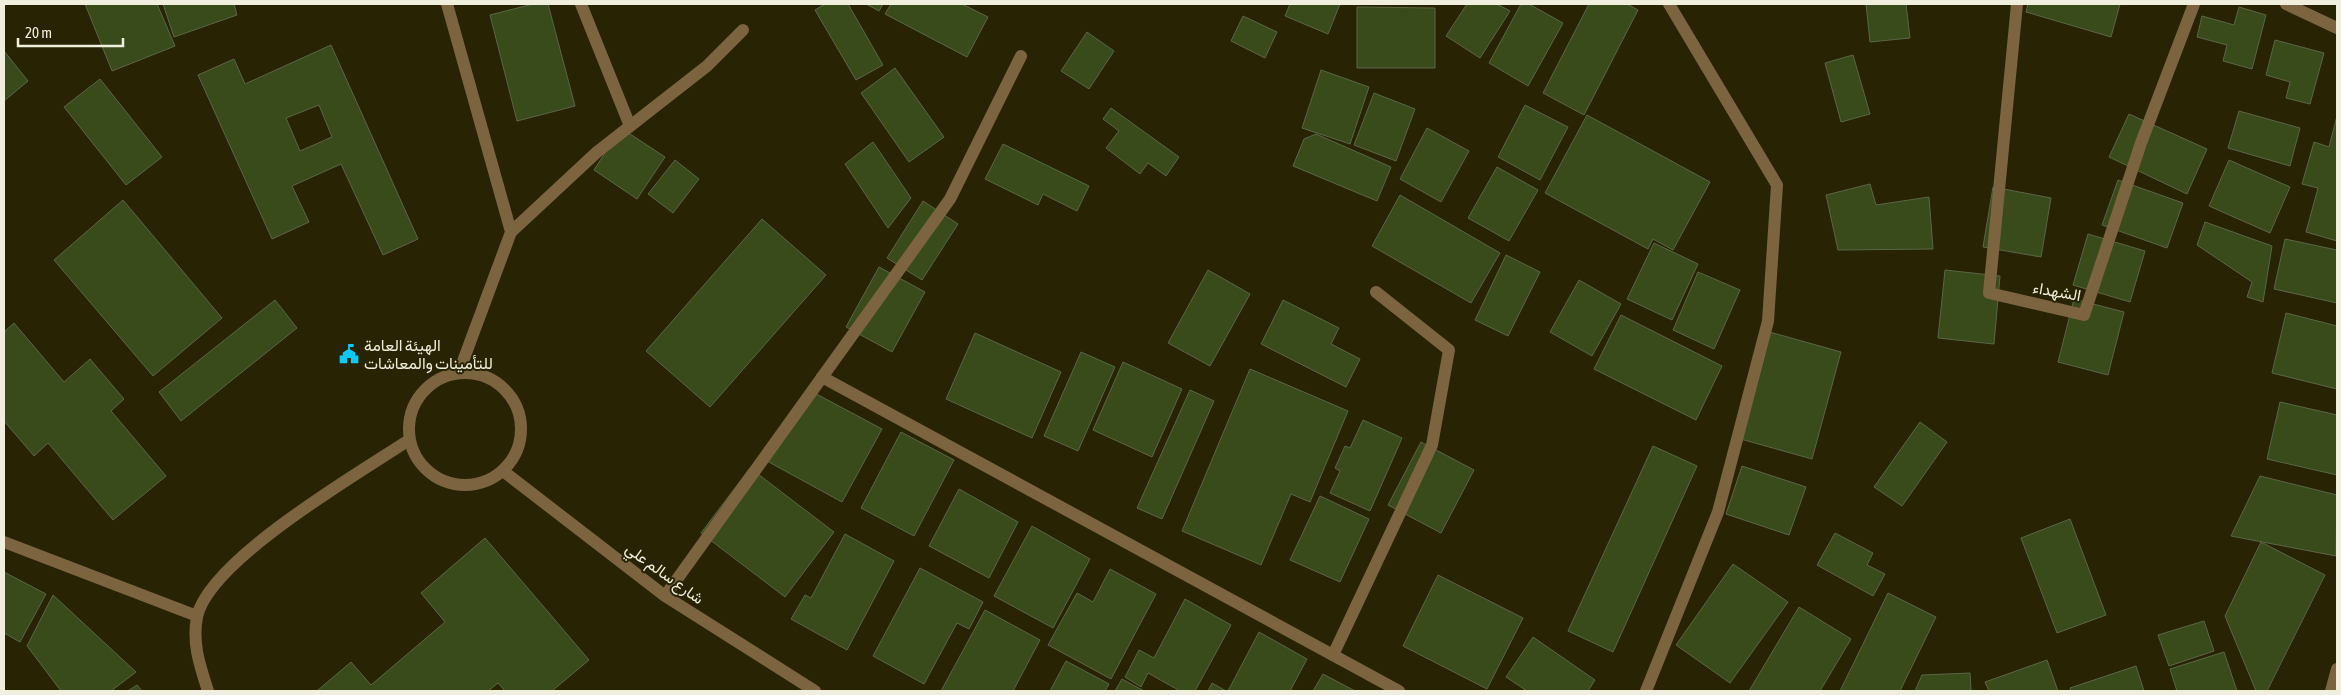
<svg xmlns="http://www.w3.org/2000/svg" width="2341" height="695" viewBox="0 0 2341 695" font-family="'Asap Condensed',Vazirmatn,sans-serif">
<style>
.building{fill:#394b1a;stroke:#5a6647;fill-rule:evenodd}
.lines{fill:none;stroke-linecap:round;stroke-linejoin:round}
.minor{stroke:#7c6440;stroke-width:12}
.tertiary{stroke:#7c6440;stroke-width:12}
.labels{text-anchor:middle;dominant-baseline:central;stroke-width:4;stroke-linejoin:round;paint-order:stroke}
.street-label{font-size:16px;fill:#f0eedc;stroke:#282403}
.poi-label{font-size:16px;fill:#f0eedc;stroke:#282403;text-anchor:start}
</style>
<rect width="100%" height="100%" fill="#282403"/>
<g class="building">
<path d="M85,4h72l18,42 -63,25z"/>
<path d="M163,4h71l3,11 -63,22z"/>
<path d="M533,4h15l27,102 -58,15 -27,-106z"/>
<path d="M825,4h23l35,61 -27,15 -41,-70z"/>
<path d="M866,4h17l-4,7z"/>
<path d="M891,4h71l26,13 -21,40 -82,-43z"/>
<path d="M1290,4h50l-12,30 -43,-18z"/>
<path d="M1467,4h30l13,7 -30,47 -34,-22z"/>
<path d="M1521,4h8l34,19 -35,63 -39,-23z"/>
<path d="M1589,4h38l11,6 -54,105 -41,-22z"/>
<path d="M1866,4h40l4,34 -40,4z"/>
<path d="M2028,4h92l-9,33 -85,-25z"/>
<path d="M1357,7l78,1v60h-78z"/>
<path d="M2239,7l27,8 -14,54 -29,-8 4,-16 -30,-8 5,-21 32,9z"/>
<path d="M1243,16l34,16 -12,26 -34,-17z"/>
<path d="M1087,32l27,19 -25,38 -28,-18z"/>
<path d="M2275,40l49,13 -14,51 -24,-6 4,-16 -24,-7z"/>
<path d="M331,45l87,194 -35,16 -42,-91 -49,22 17,36 -37,17 -74,-164 36,-16 11,25zM319,105l13,32 -32,14 -14,-33z"/>
<path d="M4,51l24,30 -24,20z"/>
<path d="M1853,55l17,59 -29,8 -16,-59z"/>
<path d="M895,68l49,69 -35,25 -48,-69z"/>
<path d="M1321,70l48,17 -19,57 -48,-16z"/>
<path d="M100,79l62,78 -36,28 -62,-78z"/>
<path d="M1374,93l41,16 -19,52 -42,-16z"/>
<path d="M1525,105l43,22 -28,53 -42,-23z"/>
<path d="M1111,108l68,49 -13,19 -18,-13 -8,11 -34,-26 13,-17 -16,-12z"/>
<path d="M2239,111l61,17 -10,38 -62,-18z"/>
<path d="M2129,114l78,35 -20,45 -78,-37z"/>
<path d="M1587,115l123,67 -37,68 -20,-11 -5,10 -103,-56z"/>
<path d="M2337,116v125l-31,-9 12,-44 -16,-4 12,-42 15,5z"/>
<path d="M621,128l44,29 -28,42 -43,-29z"/>
<path d="M1427,128l42,23 -28,51 -41,-23z"/>
<path d="M1316,134l75,33 -14,34 -84,-35 11,-27z"/>
<path d="M873,142l38,56 -23,30 -43,-64z"/>
<path d="M1003,144l86,42 -12,25 -34,-17 -5,11 -53,-26z"/>
<path d="M675,160l24,19 -26,34 -25,-19z"/>
<path d="M2229,160l61,27 -20,46 -61,-27z"/>
<path d="M1497,167l41,23 -29,51 -41,-23z"/>
<path d="M2118,180l65,23 -16,45 -65,-23z"/>
<path d="M1870,184l6,21 53,-8 4,52 -95,1 -12,-55z"/>
<path d="M1993,187l58,11 -10,59 -58,-10z"/>
<path d="M1400,195l100,58 -29,50 -99,-57z"/>
<path d="M123,200l99,118 -69,58 -99,-116z"/>
<path d="M923,201l35,23 -36,56 -35,-22z"/>
<path d="M762,219l64,56 -116,132 -64,-56z"/>
<path d="M2205,222l67,24 -9,56 -16,-5 5,-15 -55,-37z"/>
<path d="M2088,234l57,17 -15,51 -57,-17z"/>
<path d="M2285,239l52,11v53l-63,-14z"/>
<path d="M1654,243l44,21 -26,56 -45,-21z"/>
<path d="M1506,255l34,17 -32,64 -33,-16z"/>
<path d="M879,267l46,25 -33,60 -46,-25z"/>
<path d="M1208,270l42,24 -40,72 -42,-23z"/>
<path d="M1945,270l55,6 -6,68 -56,-6z"/>
<path d="M1698,272l42,18 -26,59 -41,-19z"/>
<path d="M1579,280l42,24 -29,52 -42,-24z"/>
<path d="M2074,299l50,13 -16,63 -50,-13z"/>
<path d="M275,300l22,28 -116,93 -22,-29z"/>
<path d="M1283,300l56,28 -8,16 29,15 -14,28 -85,-43z"/>
<path d="M2286,313l51,13v63l-65,-16z"/>
<path d="M1621,315l101,51 -26,54 -102,-51z"/>
<path d="M14,323l50,59 26,-23 34,40 -13,12 55,65 -53,44 -65,-77 -14,13 -30,-35v-89z"/>
<path d="M1766,331l75,21 -29,107 -75,-21z"/>
<path d="M975,333l86,39 -29,66 -86,-39z"/>
<path d="M1081,352l34,15 -37,84 -34,-15z"/>
<path d="M1123,362l59,27 -30,68 -59,-27z"/>
<path d="M1250,369l98,42 -38,91 -19,-8 -30,71 -79,-34z"/>
<path d="M807,389l75,40 -40,73 -75,-41z"/>
<path d="M1190,390l24,11 -52,118 -25,-11z"/>
<path d="M2280,402l57,13v60l-70,-16z"/>
<path d="M1363,420l39,18 -32,73 -40,-18 10,-22 -5,-3 10,-22 5,2z"/>
<path d="M1920,422l27,20 -45,64 -28,-19z"/>
<path d="M901,432l53,28 -40,76 -53,-28z"/>
<path d="M1421,442l53,28 -33,63 -53,-28z"/>
<path d="M1653,446l44,20 -84,186 -45,-21z"/>
<path d="M1742,466l64,21 -17,48 -63,-21z"/>
<path d="M750,468l84,64 -49,65 -84,-64z"/>
<path d="M2260,476l77,19 -1,61 -105,-20z"/>
<path d="M959,489l59,33 -29,56 -60,-32z"/>
<path d="M1320,496l49,23 -29,63 -50,-22z"/>
<path d="M2070,519l36,96 -49,18 -36,-95z"/>
<path d="M1032,526l58,33 -37,69 -59,-32z"/>
<path d="M1835,533l38,20 -6,12 18,9 -12,22 -56,-31z"/>
<path d="M845,534l49,27 -47,89 -56,-31 14,-24 6,3z"/>
<path d="M485,538l104,122 -37,31h-47l-7,-8 -10,8h-171l34,-29 20,23 74,-63 -24,-29z"/>
<path d="M2261,542l64,33 -58,116h-11l-31,-75z"/>
<path d="M1733,564l55,38 -58,81 -54,-38z"/>
<path d="M920,568l63,34 -14,27 -12,-6 -33,61 -51,-28z"/>
<path d="M1110,569l46,25 -45,85 -63,-34 29,-52 16,9z"/>
<path d="M4,572l42,22 -26,48 -16,-9z"/>
<path d="M1438,575l85,43 -36,71 -84,-43z"/>
<path d="M1888,593l48,24 -36,74h-60z"/>
<path d="M53,595l83,77 -25,19h-50l-34,-45z"/>
<path d="M1185,599l46,26 -36,66h-15l-32,-18 -7,14 -16,-10 14,-27 15,8z"/>
<path d="M1799,607l52,32 -31,52h-71z"/>
<path d="M985,610l55,30 -27,51h-72z"/>
<path d="M2204,621l10,30 -45,15 -11,-31z"/>
<path d="M1259,632l48,27 -17,32h-62z"/>
<path d="M1533,637l62,43 -7,11h-61l-21,-14z"/>
<path d="M2224,652l13,39h-60l-7,-22z"/>
<path d="M2047,660l11,31h-69l-4,-9z"/>
<path d="M1066,661l43,23 -4,7h-55z"/>
<path d="M2136,666l8,25h-73l-1,-3z"/>
<path d="M1970,673l1,18h-56l7,-16z"/>
<path d="M1323,674l32,17h-42z"/>
<path d="M1122,679l22,12h-29z"/>
<path d="M1212,683l14,8h-18z"/>
<path d="M137,685l5,6h-14z"/>
</g>
<g class="lines">
<g class="minor">
<path d="M447,4l64,228 -52,140"/>
<path d="M581,4l49,122"/>
<path d="M2017,4l-28,289 95,22 57,-172 53,-139"/>
<path d="M2286,4l51,24"/>
<path d="M511,232l86,-80 110,-86 36,-36"/>
<path d="M822,377l577,314"/>
<path d="M4,542l193,74"/>
<path d="M665,596l285,-397 71,-143"/>
<path d="M1333,655l99,-210 17,-95 -73,-58"/>
<path d="M1646,691l72,-179 50,-191 9,-136 -108,-181"/>
<path d="M2331,691l6,-22"/>
</g>
<g class="tertiary">
<circle cx="465" cy="429" r="56"/>
<path d="M503,471l162,125 150,95"/>
<path d="M208,691c-8,-25 -16,-47 -11,-74 12,-57 162,-144 212,-177"/>
</g>
</g>
<defs>
<symbol id="civic-bare" viewBox="-9 -9 18 18"><path d="M-.6-6.5H3V-4.5H.6V-3L4-1V1h2V6H-6V1h2V-1L-.6-3ZM-1.2 2.5V6h2.4V2.5Z" fill="#0bcafa" stroke="#282403" stroke-width="2.5" paint-order="stroke"/></symbol>
</defs>
<g fill-rule="evenodd">
<use href="#civic-bare" x="335" y="340" width="28" height="28"/>
</g>
<g class="labels">
<g class="street-label">
<text transform="translate(2057 291) rotate(10)">الشهداء</text>
<text transform="translate(665 573) rotate(36)">شارع سالم علي</text>
</g>
<g class="poi-label">
<text x="364" y="345">الهيئة العامة<tspan x="364" dy="18">للتأمينات والمعاشات</tspan></text>
</g>
</g>
<rect width="2341" height="695" fill="none" stroke="#f0eedc" stroke-width="10"/>
<path d="M18 38v8h105v-8" fill="none" stroke="#f0eedc" stroke-width="2.5"/>
<text x="25" y="38" font-size="15" fill="#f0eedc" stroke="#282403" stroke-width="4" paint-order="stroke">20 m</text>
</svg>
